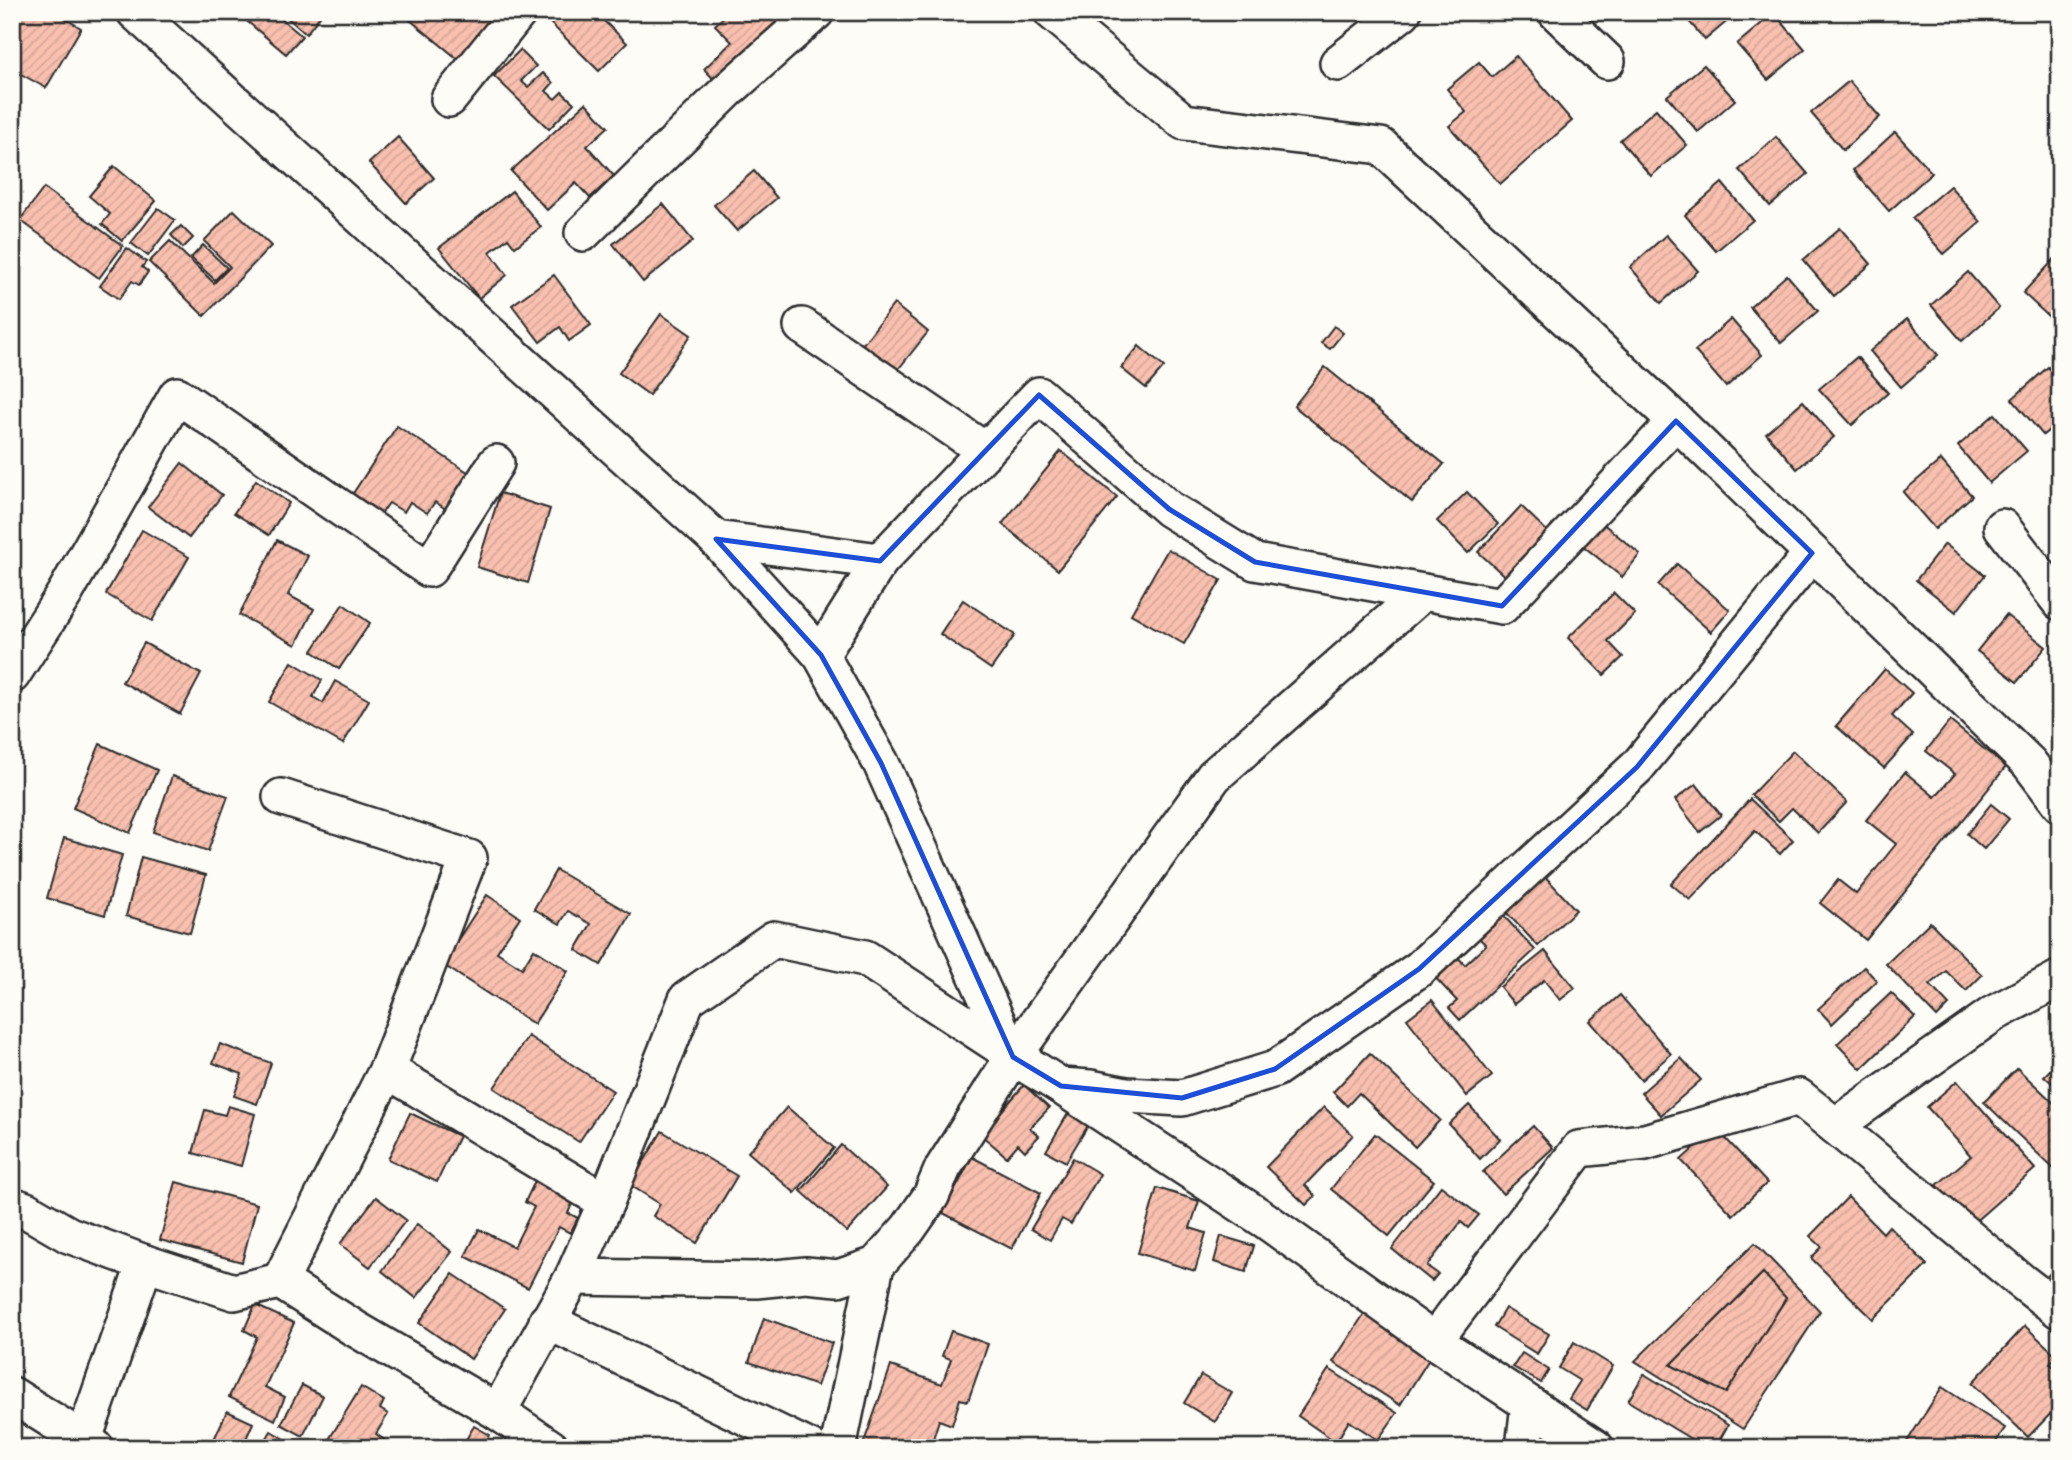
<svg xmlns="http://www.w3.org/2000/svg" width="2072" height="1460" viewBox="0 0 2072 1460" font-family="'Indie Flower',sans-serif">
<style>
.building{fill:url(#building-hatch);stroke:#2b2b2b;stroke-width:2;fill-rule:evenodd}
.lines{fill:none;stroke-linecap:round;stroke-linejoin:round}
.street-casing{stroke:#2b2b2b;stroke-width:40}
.street{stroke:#fdfcf7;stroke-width:35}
.marked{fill:none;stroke:#1d4ed8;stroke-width:5;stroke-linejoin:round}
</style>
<defs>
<pattern id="building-hatch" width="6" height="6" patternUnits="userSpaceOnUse" patternTransform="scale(1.75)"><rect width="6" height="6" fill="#f9c0af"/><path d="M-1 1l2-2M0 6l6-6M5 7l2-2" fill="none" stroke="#d6a597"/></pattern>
</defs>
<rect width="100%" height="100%" fill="#fdfcf7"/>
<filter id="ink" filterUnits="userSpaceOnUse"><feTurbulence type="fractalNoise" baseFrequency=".0143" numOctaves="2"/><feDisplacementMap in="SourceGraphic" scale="14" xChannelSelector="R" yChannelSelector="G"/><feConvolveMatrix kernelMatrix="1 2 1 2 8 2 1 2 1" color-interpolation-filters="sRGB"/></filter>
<g filter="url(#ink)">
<g class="building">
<path d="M12,12h42l27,16 -35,60 -34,-19z"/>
<path d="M236,12h37l29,24 -16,18z"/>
<path d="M281,12h42l-17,22z"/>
<path d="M406,12h91l-39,47 -54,-44z"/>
<path d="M546,12h61l-6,6 26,25 -28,28 -56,-55z"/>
<path d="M729,12h43l16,16 -64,62 -20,-21 28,-27 -17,-17z"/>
<path d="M1681,12h57l-33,28z"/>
<path d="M1774,13l31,36 -37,31 -31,-36z"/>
<path d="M520,50l16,16 -15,15 7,6 15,-14 10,10 -7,8 9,8 7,-7 12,11 -25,26 -55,-53z"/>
<path d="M1516,56l56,65 -72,63 -51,-58 17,-14 -19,-23 32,-27 13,15z"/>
<path d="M1704,65l31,35 -37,32 -31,-36z"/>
<path d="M1849,81l31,36 -37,33 -32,-37z"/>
<path d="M586,103l22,24 -21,19 27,30 -24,22 -14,-15 -29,27 -36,-39z"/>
<path d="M1656,109l31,36 -36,31 -31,-36z"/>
<path d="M1895,132l37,41 -43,38 -36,-41z"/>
<path d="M398,137l36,41 -28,25 -37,-40z"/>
<path d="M1776,137l32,37 -38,32 -31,-36z"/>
<path d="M114,166l42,35 -34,40 -20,-17 8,-10 -21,-18z"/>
<path d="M754,171l23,27 -40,33 -23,-26z"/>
<path d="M1722,183l31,37 -37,31 -31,-36z"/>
<path d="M1950,186l31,36 -37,32 -32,-36z"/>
<path d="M44,188l79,58 -24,32 -79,-58z"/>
<path d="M512,191l29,36 -26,20 -7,-9 -18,14 17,23 -28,23 -40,-50z"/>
<path d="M663,204l30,37 -50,41 -30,-38z"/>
<path d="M158,208l17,12 -27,36 -17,-13z"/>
<path d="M234,210l37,36 -67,70 -55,-54 21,-21 44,42 16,-16 -26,-26z"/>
<path d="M181,226l12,12 -10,10 -12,-13z"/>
<path d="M1840,228l31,36 -37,32 -31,-36z"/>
<path d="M1666,235l32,36 -37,32 -31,-36z"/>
<path d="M203,245l24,23 -12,12 -24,-22z"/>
<path d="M127,248l19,14 -4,5 6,5 -9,13 -7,-4 -13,18 -19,-13z"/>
<path d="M2060,253v74l-37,-34z"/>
<path d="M1968,272l31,36 -37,33 -31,-36z"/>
<path d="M554,275l37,50 -22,16 -9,-14 -20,15 -28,-37z"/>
<path d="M1787,275l31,36 -37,32 -31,-36z"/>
<path d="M894,304l34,28 -32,40 -34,-27z"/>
<path d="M661,314l30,21 -42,60 -30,-22z"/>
<path d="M1731,319l31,36 -36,32 -31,-36z"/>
<path d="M1907,319l31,36 -37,32 -31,-36z"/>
<path d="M1334,326l9,7 -13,16 -9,-6z"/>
<path d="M1139,346l25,21 -18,21 -25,-20z"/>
<path d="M1857,357l31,36 -36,32 -33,-36z"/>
<path d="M1325,367l119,97 -32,38 -118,-96z"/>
<path d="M2048,367l12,13v41l-17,14 -31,-36z"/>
<path d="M1803,401l31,36 -37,32 -31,-36z"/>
<path d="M1995,414l32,37 -38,32 -31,-37z"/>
<path d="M397,426l83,54 -23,36 -22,-14 -8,11 -17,-11 -6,10 -15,-9 -8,11 -29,-19z"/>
<path d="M1061,451l56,46 -59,73 -56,-46z"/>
<path d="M1941,460l31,36 -37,33 -32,-37z"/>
<path d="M182,463l40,32 -33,43 -41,-31z"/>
<path d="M256,480l33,23 -20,32 -35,-22z"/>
<path d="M1467,492l31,32 -30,29 -31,-32z"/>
<path d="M500,493l50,16 -22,74 -51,-16z"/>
<path d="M1521,506l30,29 -42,45 -31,-28z"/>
<path d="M1601,522l39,32 -18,23 -40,-32z"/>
<path d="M142,530l47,27 -37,64 -46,-27z"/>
<path d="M277,540l31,16 -20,39 26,14 -18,36 -57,-30z"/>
<path d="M1945,544l40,31 -29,37 -40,-32z"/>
<path d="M1168,549l53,31 -37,64 -53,-30z"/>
<path d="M1677,564l53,46 -19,22 -53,-47z"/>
<path d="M1614,593l21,21 -27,27 15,16 -19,18 -36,-37z"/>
<path d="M963,600l52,35 -24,34 -51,-35z"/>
<path d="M343,604l27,19 -31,46 -27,-18z"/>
<path d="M2006,615l40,32 -29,35 -40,-31z"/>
<path d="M144,643l57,31 -21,40 -58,-32z"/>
<path d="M292,662l30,18 -9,17 10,6 12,-22 34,19 -26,44 -74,-42z"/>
<path d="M1885,669l27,24 -20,23 21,19 -29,33 -48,-42z"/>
<path d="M1950,721l56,46 -140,173 -46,-37 18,-23 18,14 40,-50 -30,-24 39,-48 30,25 20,-23 -29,-23z"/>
<path d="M100,744l57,26 -27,63 -57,-25z"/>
<path d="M1793,751l54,51 -29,31 -26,-25 -13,13 -28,-26z"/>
<path d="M172,776l56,20 -20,55 -55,-19z"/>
<path d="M1696,784l25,31 -21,17 -25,-32z"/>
<path d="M1750,799l43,41 -13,14 -25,-23 -65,69 -19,-16z"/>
<path d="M1991,804l18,15 -25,30 -17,-15z"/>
<path d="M64,838l58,17 -17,60 -58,-17z"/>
<path d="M141,857l65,18 -16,58 -64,-17z"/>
<path d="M556,870l75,44 -30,51 -25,-15 15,-26 -23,-13 -8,13 -26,-15z"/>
<path d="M1541,872l35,38 -38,36 -36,-38z"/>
<path d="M487,895l33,22 -23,35 25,16 12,-19 34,22 -34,53 -92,-60z"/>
<path d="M1502,914l33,36 -75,70 -11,-12 8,-7 -26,-28 23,-20 11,12 21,-20 -8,-8z"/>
<path d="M1930,922l52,53 -16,16 -20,-20 -16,14 19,20 -12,12 -51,-53z"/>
<path d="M1545,951l30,37 -15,12 -16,-20 -30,24 -14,-17z"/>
<path d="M1864,967l13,14 -45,43 -14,-15z"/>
<path d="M1891,993l24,24 -54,52 -24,-25z"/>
<path d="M1620,995l51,59 -30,26 -51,-59z"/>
<path d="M1432,1000l60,76 -25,20 -60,-77z"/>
<path d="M528,1036l85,55 -34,51 -85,-54z"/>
<path d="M220,1044l51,19 -14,41 -23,-8 8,-22 -29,-11z"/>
<path d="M1370,1053l70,67 -25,27 -56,-54 -12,13 -14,-14z"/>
<path d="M1681,1058l20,22 -40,35 -20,-22z"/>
<path d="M2060,1060v30l-16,-14z"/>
<path d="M2017,1068l43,41v66l-76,-73z"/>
<path d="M1957,1081l78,88 -63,55 -35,-39 34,-29 -44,-49z"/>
<path d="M1024,1085l25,23 -19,20 9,8 -14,15 -7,-7 -11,13 -26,-22z"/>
<path d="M1469,1105l31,34 -20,20 -31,-35z"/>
<path d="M228,1106l27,8 -14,52 -48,-13 12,-43 20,5z"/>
<path d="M787,1107l47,41 -39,45 -47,-41z"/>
<path d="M1324,1107l29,28 -48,50 10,11 -9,9 -40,-38z"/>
<path d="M1069,1112l20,12 -23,38 -20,-11z"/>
<path d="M410,1113l49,23 -22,46 -49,-23z"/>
<path d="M1533,1126l20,22 -50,46 -20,-22z"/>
<path d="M1716,1128l51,55 -34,32 -52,-55z"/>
<path d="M662,1131l75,45 -40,67 -44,-27 7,-12 -30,-19z"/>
<path d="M1375,1134l59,47 -45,55 -58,-47z"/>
<path d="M841,1145l46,42 -40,45 -46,-41z"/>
<path d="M972,1157l69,36 -29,56 -69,-36z"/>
<path d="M1073,1158l27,16 -29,50 -9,-5 -12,21 -19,-11z"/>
<path d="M535,1181l39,19 -6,13 10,5 -8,15 -11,-6 -31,61 -63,-32 14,-27 35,18 20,-40 -9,-5z"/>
<path d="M176,1182l81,22 -15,58 -82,-22z"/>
<path d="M1441,1186l38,29 -11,13 -7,-6 -34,44 11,8 -6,7 -40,-32z"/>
<path d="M1157,1188l42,13 -9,27 16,5 -11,38 -57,-18z"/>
<path d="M376,1197l30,23 -36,47 -30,-23z"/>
<path d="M1848,1197l35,36 6,-7 38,39 -54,54 -62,-61 11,-11 -12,-11z"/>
<path d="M417,1224l35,28 -36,46 -34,-27z"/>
<path d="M1221,1236l33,10 -8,26 -32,-10z"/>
<path d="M1755,1243l65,68 -77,118 -108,-68zM1763,1273l23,25 -60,95 -55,-28z"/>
<path d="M2060,1261v30l-15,-12z"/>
<path d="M1763,1273l23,25 -60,95 -55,-28z"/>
<path d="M453,1274l52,35 -34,50 -52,-36z"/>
<path d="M255,1305l39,18 -29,64 20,10 -10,23 -46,-23 28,-60 -13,-7z"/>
<path d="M1505,1308l44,26 -12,20 -43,-27z"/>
<path d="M1364,1314l67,42 -31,49 -67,-43z"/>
<path d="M764,1318l68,25 -15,43 -68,-24z"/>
<path d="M2025,1326l32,30 -7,7 10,9v32l-32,33 -56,-54z"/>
<path d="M951,1331l37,13 -20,57 -8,-2 -8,26 -13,-5 -9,28h-68l29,-82 51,18 9,-25 -9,-3z"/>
<path d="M1574,1342l39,24 -26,44 -18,-11 11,-18 -21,-13z"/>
<path d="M1522,1353l27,17 -8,13 -28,-16z"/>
<path d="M1329,1369l68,44 -19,27 -29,-19 -13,21 -38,-26z"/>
<path d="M1644,1374l84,51 -13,23h-9l-78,-47z"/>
<path d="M1201,1375l31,18 -17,29 -31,-19z"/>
<path d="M302,1385l21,11 -20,40 -22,-12z"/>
<path d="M361,1387l23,14 -4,8 8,5 -12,20 10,7 -4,7h-54l-3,-2z"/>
<path d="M1942,1387l63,41 -13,20h-89z"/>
<path d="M227,1411l26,12 -11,25h-32z"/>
<path d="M474,1426l16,9 -8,13h-21z"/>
<path d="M271,1431l29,17h-39z"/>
</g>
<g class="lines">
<defs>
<g id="street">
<path d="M135,12l581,527 164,22 159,-166 130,114 86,53 168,30"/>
<path d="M1052,12l132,110 197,24 295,275 353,342 31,41"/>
<path d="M1556,12l51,49"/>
<path d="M1338,63l65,-51"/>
<path d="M449,99l70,-87"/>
<path d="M583,233l144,-142 89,-79"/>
<path d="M802,326l184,125"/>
<path d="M2002,527l58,75"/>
<path d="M716,539l105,116 60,108 132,294"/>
<path d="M821,655l59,-94"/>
<path d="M12,675l53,-82 112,-198 252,174 67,-106"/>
<path d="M281,797l188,61 -82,212"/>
<path d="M1013,1057l201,-281 209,-184 79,14 174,-185"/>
<path d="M1835,1126l186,155 39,30"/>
<path d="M12,1205l14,5 43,25 76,28 89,29 46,-11 74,47 144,84 75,-135 183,3 50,-5 32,3 38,-13 32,-36 23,-33 12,-28 70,-111 48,29 29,2 36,7 56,3 93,-29 144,-100 218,-202 175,-214"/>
<path d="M573,1277l33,-75 81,-203 87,-60 91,19 400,262 169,121 162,107"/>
<path d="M280,1281l107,-211 219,132"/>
<path d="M547,1321l263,127"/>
<path d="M1434,1341l145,-192 66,-7 154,-45 36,29 158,-112 67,-36"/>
<path d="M12,1395l84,53"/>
<path d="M498,1412l53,36"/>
<path d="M86,1448l-2,-9 61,-176"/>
<path d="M838,1448l38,-183"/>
<path d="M1524,1448l5,-44"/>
</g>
</defs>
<use href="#street" class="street-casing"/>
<use href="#street" class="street"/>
</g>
</g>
<path class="marked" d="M1039,395l130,114 86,53 247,44 174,-185 136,132 -175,214 -218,202 -144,100 -93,29 -121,-12 -48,-29 -132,-294 -60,-108 -105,-116 164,22z"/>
<rect width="2072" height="1460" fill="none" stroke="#fdfcf7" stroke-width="42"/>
<rect x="21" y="21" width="2030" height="1418" fill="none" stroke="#2b2b2b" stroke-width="2.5" filter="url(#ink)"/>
</svg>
